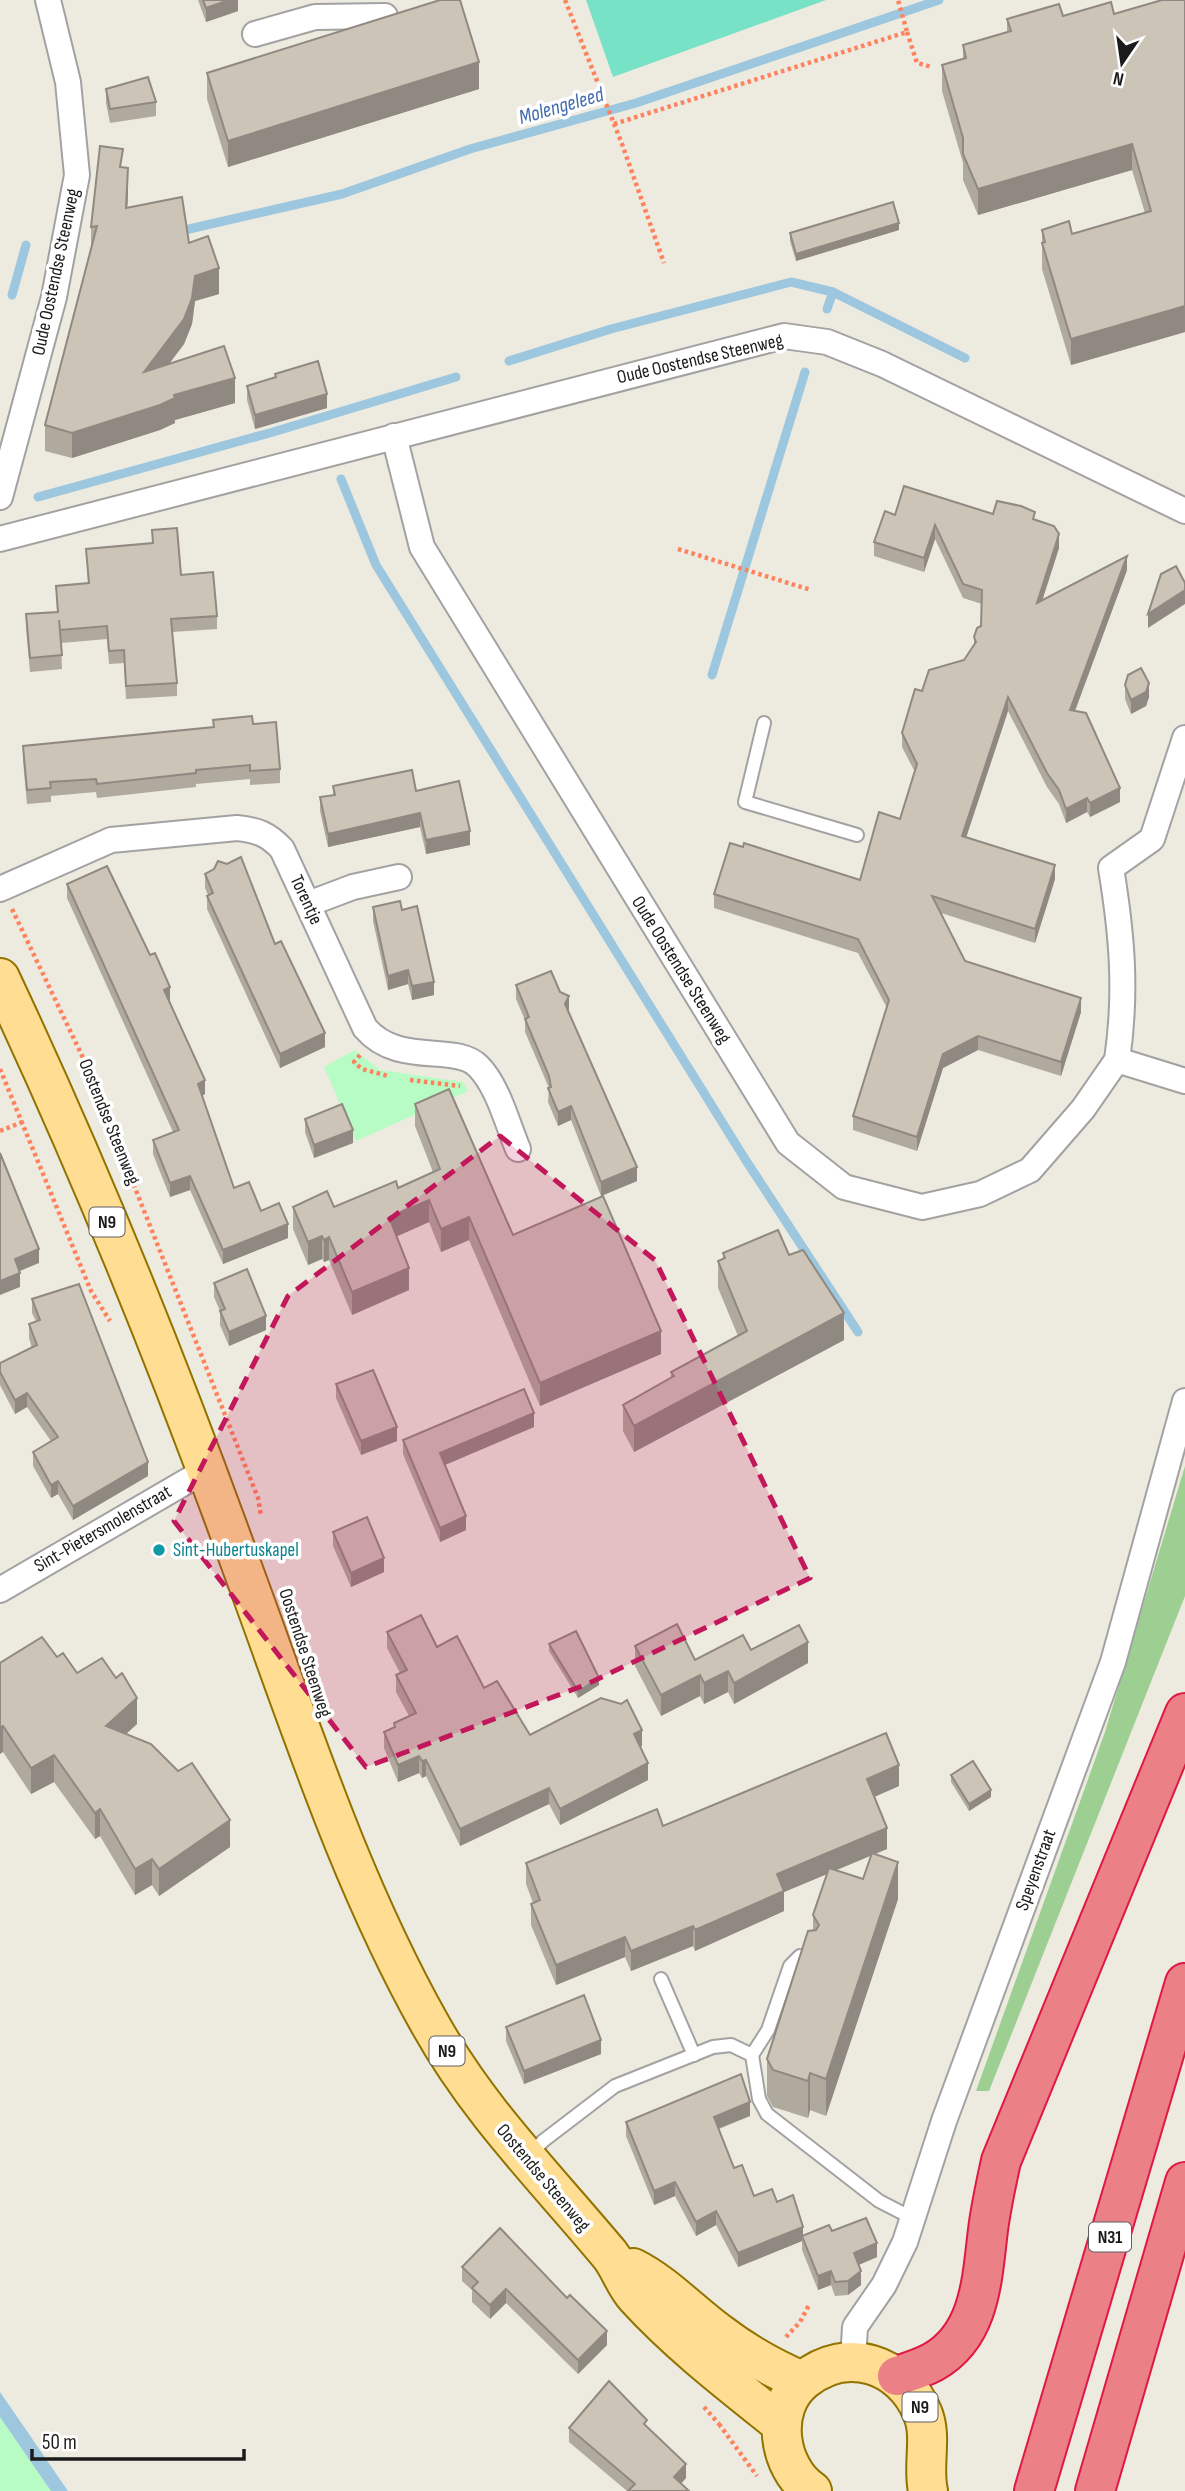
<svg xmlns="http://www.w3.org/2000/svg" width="1185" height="2491" viewBox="0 0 1185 2491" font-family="'Sofia Sans Condensed',sans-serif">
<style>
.forest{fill:#9ccf91}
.park{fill:#b7fcc5}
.pitch{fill:#77e2c6}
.water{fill:#9cc7de}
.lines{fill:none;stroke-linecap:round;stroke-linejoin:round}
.stream{stroke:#9cc7de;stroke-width:9}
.lane-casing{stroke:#a2a2a2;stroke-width:16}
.street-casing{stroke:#a2a2a2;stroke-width:28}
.primary-casing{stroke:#917300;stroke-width:42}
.highway-casing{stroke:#df1944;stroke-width:42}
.path{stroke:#ff825e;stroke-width:4.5;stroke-dasharray:3.5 3.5;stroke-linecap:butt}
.lane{stroke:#fff;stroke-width:12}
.street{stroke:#fff;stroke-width:24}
.primary{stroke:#ffdd92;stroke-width:38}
.highway{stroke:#eb8087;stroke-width:38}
.wall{fill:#b0a99e;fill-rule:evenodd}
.shaded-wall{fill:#908981}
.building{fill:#cdc4b8;stroke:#908981;stroke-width:2}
.marked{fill:#c2185b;fill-opacity:0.2;stroke:#c2185b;stroke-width:5;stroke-dasharray:14 9;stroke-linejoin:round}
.culture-dot{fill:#0f9aa8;stroke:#fff;stroke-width:2.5}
.labels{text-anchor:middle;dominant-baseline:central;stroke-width:7;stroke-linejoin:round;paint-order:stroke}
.shield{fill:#fff;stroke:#5f5f5f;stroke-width:2}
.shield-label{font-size:18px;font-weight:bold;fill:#1b1b1b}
.street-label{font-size:19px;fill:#1b1b1b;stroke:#fff}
.culture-label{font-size:19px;fill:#0d838f;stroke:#fff;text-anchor:start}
.water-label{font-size:21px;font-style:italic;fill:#436baf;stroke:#fff}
</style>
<rect width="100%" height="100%" fill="#edeadf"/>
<path class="forest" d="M1185,1466v130l-196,495h-13l129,-359z"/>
<g class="park">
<path d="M355,1050l25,20 83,12 5,9 -112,50 -32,-74z"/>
<path d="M0,2417l51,74h-51z"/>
</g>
<path class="pitch" d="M586,0h240l-213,77z"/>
<path class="water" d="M0,2392l68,99h-17l-51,-74z"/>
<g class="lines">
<g class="stream">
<path d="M189,229l153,-35 128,-45 166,-46 303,-103"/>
<path d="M12,295l14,-50"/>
<path d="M827,309l6,-17 132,66"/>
<path d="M509,361l102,-32 180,-47 42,10"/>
<path d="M341,479l35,86 369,594 113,173"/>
<path d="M38,497l235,-65 183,-55"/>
<path d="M712,675l93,-303"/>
</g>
<defs>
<g id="lane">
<path d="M764,723l-19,79 112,33"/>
<path d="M661,1979l33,76"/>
<path d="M752,2055l16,-25 22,-64 10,-10 11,4"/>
<path d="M530,2155l13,-14 72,-55 98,-39 18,-2 21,10 7,44 8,15 112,87 33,17"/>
</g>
<g id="street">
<path d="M255,34l60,-17 70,-1"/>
<path d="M394,436l28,111 366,596 56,44 78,20 58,-13 50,-24 53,-61 34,-49 68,21"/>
<path d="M0,497l54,-200 23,-122 -9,-93 -20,-82"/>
<path d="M0,539l784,-203 43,6 55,22 303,147"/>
<path d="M0,889l111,-49 126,-12c20,2 31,6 45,21l83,179c33,39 90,15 113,38 20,20 29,57 40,83"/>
<path d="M308,904l45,-17 46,-10"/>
<path d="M1117,1060c10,-68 5,-125 -6,-192l41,-29 33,-101"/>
<path d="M0,1590l206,-120"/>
<path d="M853,2361l2,-34 29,-42 21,-43 39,-121 169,-459 72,-261"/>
</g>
<g id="primary">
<path d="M0,978c90,191 170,389 242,589 57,154 107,313 188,457 49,88 116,154 180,231 10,13 15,30 26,42 44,48 95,87 145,127"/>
<path d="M633,2268c32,16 57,44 86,65 26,20 53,35 83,48"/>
<path d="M812,2491c-34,-23 -43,-83 -8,-111 43,-35 98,-16 118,32 11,24 0,53 6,79"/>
</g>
<g id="highway">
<path d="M897,2376c12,-4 25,-8 36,-14 48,-27 49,-84 55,-132 3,-24 8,-46 13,-69l184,-448"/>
<path d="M1034,2491l151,-508"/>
<path d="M1095,2491l90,-309"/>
</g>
</defs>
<use href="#lane" class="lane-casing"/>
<use href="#street" class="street-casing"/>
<use href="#primary" class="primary-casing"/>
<use href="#highway" class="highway-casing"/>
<g class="path">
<path d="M565,0l57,144 42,119"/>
<path d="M907,32l10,31 15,4"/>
<path d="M614,124l293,-92 -9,-32"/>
<path d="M678,549l133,41"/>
<path d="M12,909l73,153 173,436 3,18"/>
<path d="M360,1055l-6,7 8,7 26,7"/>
<path d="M0,1069l91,222 19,30"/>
<path d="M410,1080l50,6"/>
<path d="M0,1131l25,-10"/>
<path d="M786,2337l14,-15 10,-19"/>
<path d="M704,2407l15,17"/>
<path d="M719,2424l38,52"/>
</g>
<use href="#lane" class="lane"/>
<use href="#street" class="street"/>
<use href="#primary" class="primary"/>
<use href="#highway" class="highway"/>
</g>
<g class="wall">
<path d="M198,0h40v11l-32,11z"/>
<path d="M1114,14l71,318 -114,33 -29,-96v-39l30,4 73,-21 -13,-43 -154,45 -15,-35v-17l-21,-72v-26l21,-6v-14l44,-13v-13z"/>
<path d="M207,73l272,16 -251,78 -21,-68z"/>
<path d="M106,89l50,13v14l-46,7 -4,-20z"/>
<path d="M123,167l5,27 -1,13 62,36 30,51 -24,7 -3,23 -8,20 -15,20 66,39 -60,17v3l-15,7 -88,28 -27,-7v-26l46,-173v-25z"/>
<path d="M899,230l-103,31 -6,-20v-8z"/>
<path d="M275,374l52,34 -72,21 -8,-29v-14l28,-9z"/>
<path d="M993,514l42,6 24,28 -17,52 85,-30 -52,141 45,91 -30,15 -3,-5 -21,11 -7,-19 -12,-17 -39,-76 -42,126 89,42 -20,64 -94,-30 24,48 116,51 -20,64 -83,-26 -35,18 -26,83 -64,-21v-14l34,-108 -29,-55 -144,-45v-14l146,-14 40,-61 15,-47 -13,-25v-14l20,-42 42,-31 10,-15v-8l7,-11 1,-22 -19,-6 -28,-59 -11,33 -50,-16v-14l21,-27z"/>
<path d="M152,530l29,45 36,41v13l-45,3 5,51v13l-51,3 -2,-36 -15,1 -2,-25 -46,4 1,26 -32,3 -4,-44v-14l31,-2 -1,-26 32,-3 -2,-34 66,-6z"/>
<path d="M1125,685l24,12 -3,9 -15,8 -6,-15z"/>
<path d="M253,724l27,45v14l-30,2v-6l-54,5v3l-99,11 -1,-6 -45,4v6l-24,2 -4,-44v-14z"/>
<path d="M333,786l83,5 54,54 -44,9 -6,-27 -92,20 -8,-36v-14l13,-2z"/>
<path d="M205,874l70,70 50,103 -45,21 -73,-159v-13l1,-1 -3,-7z"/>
<path d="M67,884l103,117h-1l36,93 -3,2 32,92 27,23 27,27 -65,26 -33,-74 -20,7 -17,-43v-14l20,-8 -106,-234z"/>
<path d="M373,907l29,3 32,85 -22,5 -4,-16 -20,6 -15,-69z"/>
<path d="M516,985l44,7 9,17 -1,2 69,170 -36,15 -30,-76 -13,6 -10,-24 1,-14 -24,-56v-12l-9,-21z"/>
<path d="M415,1104l98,131 148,119 -121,52 -71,-166 -28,12 -12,-30 -32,14 12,54 -57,25 -23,-55 -5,2 -2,-3 -14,6 -15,-36v-22h41l64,-19 35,-16 -18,-46z"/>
<path d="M305,1119l48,24 -39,15 -9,-26z"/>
<path d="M723,1253l66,2 55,85 -210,112 -11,-21v-26l48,-27v-6l67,-36 -20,-48v-27l5,-2z"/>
<path d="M214,1283l52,47 -37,16 -9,-21v-14l-6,-14z"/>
<path d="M32,1299l116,177 -75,44 -15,-26 -7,4 -18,-32v-14l18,-11 -24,-34 -12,7 -15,-29v-22l32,-15 -3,-10v-14l7,-3 -4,-8z"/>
<path d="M336,1384l61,57 -36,14 -25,-57z"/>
<path d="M534,1427l-89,38 21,65 -26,12 -37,-88v-14z"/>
<path d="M333,1532l51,40 -33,15 -18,-41z"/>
<path d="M387,1632l50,15 47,41 46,47 112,11 -2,1 8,33 -88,45 -11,-21 -89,42 -34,-70 -4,2 -3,-5 -21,9 -14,-34v-16l10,-4v-5l15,-7 -13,-24v-17l4,-2 -13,-25z"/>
<path d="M549,1644l50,41 -21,13 -29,-47z"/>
<path d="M635,1646l60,14 56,-10 57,13 -74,41 -6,-12 -24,12 -4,-8 -39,20 -26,-50z"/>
<path d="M57,1657l20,16 60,51 -11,10 104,113 -71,49 -7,-11 -17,10 -35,-59 -5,3 -41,-57 -23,12 -28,-42 -3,-89z"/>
<path d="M951,1775l40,22 -22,14 -18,-29z"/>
<path d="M899,1786l-25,11 13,52 -13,5 24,45 -72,217 -16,-6 -2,8 -35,-11 -6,-11v-37l46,-129v-15l14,-41 -43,18v19l-89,40 -2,-5 -62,25 -6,-14 -69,28 -25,-60v-21l2,-1 -7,-19v-21l137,-37zM871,1855l-8,24 -27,-9z"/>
<path d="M506,2027l95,27 -77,30 -18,-43z"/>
<path d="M750,2116l-31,13 15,39 20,28 23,6 26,33 29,-4 45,26 -19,8 3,20 -13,10 -13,1 -4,-11 -13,5 -16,-40v-9l-64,26 -22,-42 -20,11 -21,-40 -21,9 -28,-69v-14z"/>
<path d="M500,2228l107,117 -29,29 -72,-71 -16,16 -18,-17v-12l-10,-9v-14z"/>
<path d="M647,2427l39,51 -5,6 8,7h-62l-58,-49v-14z"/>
</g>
<g class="shaded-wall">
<path d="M229,0h9v11l-32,11v-14z"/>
<path d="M479,62v27l-251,78v-26z"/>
<path d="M1132,144v26l-154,45v-26z"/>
<path d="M128,168v26l-2,39v-25z"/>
<path d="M899,223v7l-103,31v-7z"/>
<path d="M219,268v26l-24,7 -3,23 -8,20 -40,53v-25l51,-96z"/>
<path d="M1185,306v26l-114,33v-26z"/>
<path d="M235,378v25l-60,17v3l-15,7 -88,28v-25l102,-38z"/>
<path d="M327,394v14l-72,21v-14z"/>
<path d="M935,525v14l-11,33v-14z"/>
<path d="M1059,534v14l-22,69v-14z"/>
<path d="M1127,556v14l-57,154v-14z"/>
<path d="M1185,590v14l-37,24v-14z"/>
<path d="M1149,683v14l-3,9 -15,8v-14z"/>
<path d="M1008,697v14l-46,139v-14z"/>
<path d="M1120,788v14l-30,15v-14z"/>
<path d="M1087,798v14l-21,11v-14z"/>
<path d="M420,813v14l-92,20v-13z"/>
<path d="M470,831v14l-44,9v-14z"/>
<path d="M1055,865v14l-20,64v-14z"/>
<path d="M408,970v14l-20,6v-14z"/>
<path d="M434,982v13l-22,5v-14z"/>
<path d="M170,987v14l-6,3v-14z"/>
<path d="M569,996v13l-4,9v-14z"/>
<path d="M1081,998v14l-20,64v-14z"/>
<path d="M325,1033v14l-45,21v-14z"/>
<path d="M978,1036v14l-35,18 -26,83v-14l26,-83z"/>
<path d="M205,1080v14l-7,4v-14z"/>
<path d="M571,1106v14l-13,6v-14z"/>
<path d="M353,1130v13l-39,15v-13z"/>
<path d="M637,1167v14l-36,15v-14z"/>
<path d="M190,1176v14l-20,7v-14z"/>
<path d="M429,1200v22l-40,18v-23z"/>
<path d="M469,1217v23l-28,12v-23z"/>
<path d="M288,1224v14l-65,26v-14z"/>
<path d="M322,1236v23l-14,6v-23z"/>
<path d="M329,1237v23l-5,2v-22z"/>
<path d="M39,1249v14l-24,10v-14z"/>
<path d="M409,1268v22l-57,25v-23z"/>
<path d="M20,1273v14l-20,8v-14z"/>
<path d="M844,1313v27l-210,112v-26z"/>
<path d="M266,1316v14l-37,16v-14z"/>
<path d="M661,1331v23l-121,52v-23z"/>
<path d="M27,1393v14l-12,7v-14z"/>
<path d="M534,1413v14l-94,40v-14z"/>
<path d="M397,1427v14l-36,14v-14z"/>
<path d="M148,1462v14l-75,44v-14z"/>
<path d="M58,1481v13l-7,4v-13z"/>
<path d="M466,1516v14l-26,12v-14z"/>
<path d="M384,1558v14l-33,15v-14z"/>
<path d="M808,1642v21l-74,41v-21z"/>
<path d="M728,1671v21l-24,12v-21z"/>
<path d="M700,1675v21l-39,20v-21z"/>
<path d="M599,1678v7l-21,13v-7z"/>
<path d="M137,1698v26l-31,28v-26z"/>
<path d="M3,1726v26l-3,2v-27z"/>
<path d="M642,1730v16l-8,4v-16z"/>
<path d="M54,1755v27l-23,12v-26z"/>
<path d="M419,1756v17l-21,9v-17z"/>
<path d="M426,1760v16l-4,2v-17z"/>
<path d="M648,1763v17l-88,45v-16z"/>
<path d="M899,1765v21l-32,14v-21z"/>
<path d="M549,1788v16l-89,42v-17z"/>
<path d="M991,1790v7l-22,14v-7z"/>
<path d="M100,1809v27l-5,3v-26z"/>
<path d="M230,1820v27l-71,49v-27z"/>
<path d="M887,1828v21l-103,43v19l-89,40v-21l82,-56z"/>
<path d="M152,1859v26l-17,10v-26z"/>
<path d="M898,1862v37l-72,217v-37z"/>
<path d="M693,1926v20l-62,25v-20z"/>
<path d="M625,1937v20l-69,28v-20z"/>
<path d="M601,2040v14l-77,30v-13z"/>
<path d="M810,2073v37l-2,8v-37z"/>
<path d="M750,2102v14l-36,14v-13z"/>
<path d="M675,2182v14l-21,9v-14z"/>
<path d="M716,2211v14l-20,11v-14z"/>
<path d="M803,2227v12l-1,-3v5l-64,26v-14z"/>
<path d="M877,2243v14l-23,10v-14z"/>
<path d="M831,2271v14l-13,5v-14z"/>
<path d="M861,2271v14l-13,10v-14z"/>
<path d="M506,2289v14l-16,16v-14z"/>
<path d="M607,2331v14l-29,29v-14z"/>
<path d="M686,2464v14l-12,13v-14z"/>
</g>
<g class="building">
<path d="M203,0h26l-23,8z"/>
<path d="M440,0h20l19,62 -251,79 -21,-68z"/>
<path d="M1162,0h23v306l-114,33 -29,-96 3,-1 -3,-12 27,-9 3,13 79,-23 -19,-67 -154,45 -15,-35v-16l-21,-73 24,-7 -3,-13 48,-14 -4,-12 52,-15 4,12 48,-14 3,12z"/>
<path d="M148,77l8,25 -46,7 -4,-20z"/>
<path d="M100,146l23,3 -3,18 8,1 -2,40 56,-11 7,46 19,-7 11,32 -24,8 -3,22 -8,21 -40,53 80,-26 11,32 -61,17 1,3 -15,7 -88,28 -27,-8 52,-199 -6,1z"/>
<path d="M893,202l6,21 -103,31 -6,-21z"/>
<path d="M318,361l9,33 -72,21 -8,-29 29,-9 -1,-3z"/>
<path d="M904,486l89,28 4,-13 24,5 14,6 -2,7 21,7 5,8 -22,69 90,-47 -57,154 16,3 34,75 -30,15 -3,-5 -21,11 -7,-19 -12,-17 -39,-76 -46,139 93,29 -20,64 -103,-33 33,65 116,37 -20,64 -83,-26 -35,18 -26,83 -64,-21 36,-116 -31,-61 -144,-45 16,-51 13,4 1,-4 116,37 19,-68 21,7 17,-55 -15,-31 13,-44 7,2 7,-21 35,-10 12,-18 -2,-5 3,-9 4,-2 1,-36 -19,-6 -28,-59 -11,33 -50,-16 11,-31 10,4z"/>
<path d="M177,528l4,47 32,-3 4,44 -46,3 6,64 -51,3 -2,-36 -15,1 -2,-25 -47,4 -1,-10 3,35 -32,3 -4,-44 32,-2 -2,-26 33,-3 -3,-34 67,-6 -1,-13z"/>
<path d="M1176,566l9,17v7l-37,24 13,-40z"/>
<path d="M1141,668l8,15 -3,9 -15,8 -6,-15 3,-10z"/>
<path d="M252,716l1,8 23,-2 4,47 -30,2v-6l-54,5v3l-99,11 -1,-5 -46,3 1,6 -24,2 -4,-44 191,-19 -1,-7z"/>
<path d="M412,770l4,21 43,-10 11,50 -44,9 -6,-27 -92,21 -8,-37 15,-2 -2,-9z"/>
<path d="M241,857l34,87 6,-3 44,92 -45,21 -73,-158 6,-3 -8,-19 9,-5 4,-8 9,3z"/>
<path d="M107,866l43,89 5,-2 15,34 -6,3 41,90 -7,4 36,104 15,-6 12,29 18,-8 9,21 -65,26 -33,-74 -20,7 -17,-43 26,-10 -112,-246z"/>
<path d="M400,901l2,9 15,-4 17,76 -22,4 -4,-16 -20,6 -15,-69z"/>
<path d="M551,971l9,21 9,4 -4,8 72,163 -36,15 -30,-76 -13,6 -10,-24 3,-1 -2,-11 -24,-57 4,-2 -13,-32z"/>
<path d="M449,1089l64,146 90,-39 58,135 -121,52 -71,-166 -28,12 -12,-29 -40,17 20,51 -57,24 -23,-55 -5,3 -2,-4 -14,6 -15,-35 34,-16 7,16 62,-26 2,7 42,-19 -25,-65z"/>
<path d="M342,1104l11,26 -39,15 -9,-26z"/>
<path d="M0,1153l39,96 -24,10 5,14 -20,8z"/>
<path d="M778,1230l11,25 14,-5 41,63 -210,113 -11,-21 51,-29 -3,-4 76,-41 -29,-70 7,-3 -2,-5z"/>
<path d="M247,1269l19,47 -37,16 -9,-21 5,-2 -11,-26z"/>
<path d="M79,1284l69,178 -75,44 -15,-25 -7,4 -18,-33 25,-15 -31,-44 -12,7 -15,-28v-9l37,-18 -8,-21 11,-4 -8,-21z"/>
<path d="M373,1370l24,57 -36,14 -25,-57z"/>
<path d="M524,1389l10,24 -94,40 26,63 -26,12 -37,-88z"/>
<path d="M367,1517l17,41 -33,15 -18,-41z"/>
<path d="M421,1615l16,32 20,-11 27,52 13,-7 33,54 71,-37 20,6 6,-4 15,30 -8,4 14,29 -88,46 -11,-21 -89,41 -34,-69 -4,1 -3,-5 -21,9 -14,-33 11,-5 -1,-4 22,-10 -20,-38 11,-5 -20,-38z"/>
<path d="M677,1624l18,36 48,-25 8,15 48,-25 9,17 -74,41 -6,-12 -24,12 -4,-8 -39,20 -26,-49z"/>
<path d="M576,1631l23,47 -21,13 -29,-47z"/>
<path d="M42,1637l15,20 6,-4 14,20 25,-15 14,20 6,-5 15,25 -31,28 45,18 27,27 14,-8 38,57 -71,49 -7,-10 -17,10 -35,-60 -5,4 -41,-58 -23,13 -28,-42 -3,1v-64z"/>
<path d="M886,1733l13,32 -32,14 20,49 -110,46 7,17 -89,39 -2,-4 -62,25 -6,-14 -69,28 -25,-61 9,-4 -14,-37 131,-54 6,17z"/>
<path d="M973,1761l18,29 -22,14 -18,-29z"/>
<path d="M872,1853l26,9 -72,217 -16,-6 -2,8 -35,-11 -6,-11 41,-128 8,-1 3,-5 -6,-10 16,-47 34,11z"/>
<path d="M584,1995l17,45 -77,31 -18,-44z"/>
<path d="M741,2074l9,28 -36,15 20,51 8,-3 12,31 18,-7 5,13 16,-7 10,32 -65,26 -22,-42 -20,11 -21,-40 -21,9 -28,-69z"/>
<path d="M866,2218l11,25 -23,10 7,18 -13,10 -13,1 -4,-11 -13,5 -16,-40 27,-11 3,6z"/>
<path d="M500,2228l67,70 3,-3 37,36 -29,29 -72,-71 -16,16 -18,-17 6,-6 -16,-15z"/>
<path d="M609,2381l38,39 -3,4 42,40 -12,13 15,14h-61l7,-7 -66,-56z"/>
</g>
<path class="marked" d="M500,1136l155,124 155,318 -225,107 -219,82 -192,-246 114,-225z"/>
<circle class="culture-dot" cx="159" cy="1550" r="7"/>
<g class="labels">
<g class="shield">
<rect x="89.5" y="1207.5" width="35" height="29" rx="5"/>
<rect x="429.5" y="2036.5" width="35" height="29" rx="5"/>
<rect x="1089" y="2222.5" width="42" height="29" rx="5"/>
<rect x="902.5" y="2392.5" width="35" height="29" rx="5"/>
</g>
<g class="shield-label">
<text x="107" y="1222">N9</text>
<text x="447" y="2051">N9</text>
<text x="1110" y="2237">N31</text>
<text x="920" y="2407">N9</text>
</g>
<g class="street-label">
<text transform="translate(56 272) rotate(-78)">Oude Oostendse Steenweg</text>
<text transform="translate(700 359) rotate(-13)">Oude Oostendse Steenweg</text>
<text transform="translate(306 900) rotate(65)">Torentje</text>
<text transform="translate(681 970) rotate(58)">Oude Oostendse Steenweg</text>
<text transform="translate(109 1122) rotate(68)">Oostendse Steenweg</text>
<text transform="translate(103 1529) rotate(-30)">Sint-Pietersmolenstraat</text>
<text transform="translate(305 1653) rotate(72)">Oostendse Steenweg</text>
<text transform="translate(1036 1870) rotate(-70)">Speyenstraat</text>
<text transform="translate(543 2178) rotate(50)">Oostendse Steenweg</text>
</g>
<g class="culture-label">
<text x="173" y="1550">Sint-Hubertuskapel</text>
</g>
<g class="water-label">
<text transform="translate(561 106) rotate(-16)">Molengeleed</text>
</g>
</g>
<g transform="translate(1122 63) rotate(193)" stroke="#ffffff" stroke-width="5" paint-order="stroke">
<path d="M0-5L12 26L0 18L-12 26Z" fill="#1b1b1b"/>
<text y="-10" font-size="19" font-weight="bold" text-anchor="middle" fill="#1b1b1b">N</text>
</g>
<path d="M32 2449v10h212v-10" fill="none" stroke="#1b1b1b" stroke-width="3.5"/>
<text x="42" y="2449" font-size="21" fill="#1b1b1b" stroke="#ffffff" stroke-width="5" paint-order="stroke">50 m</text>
</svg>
